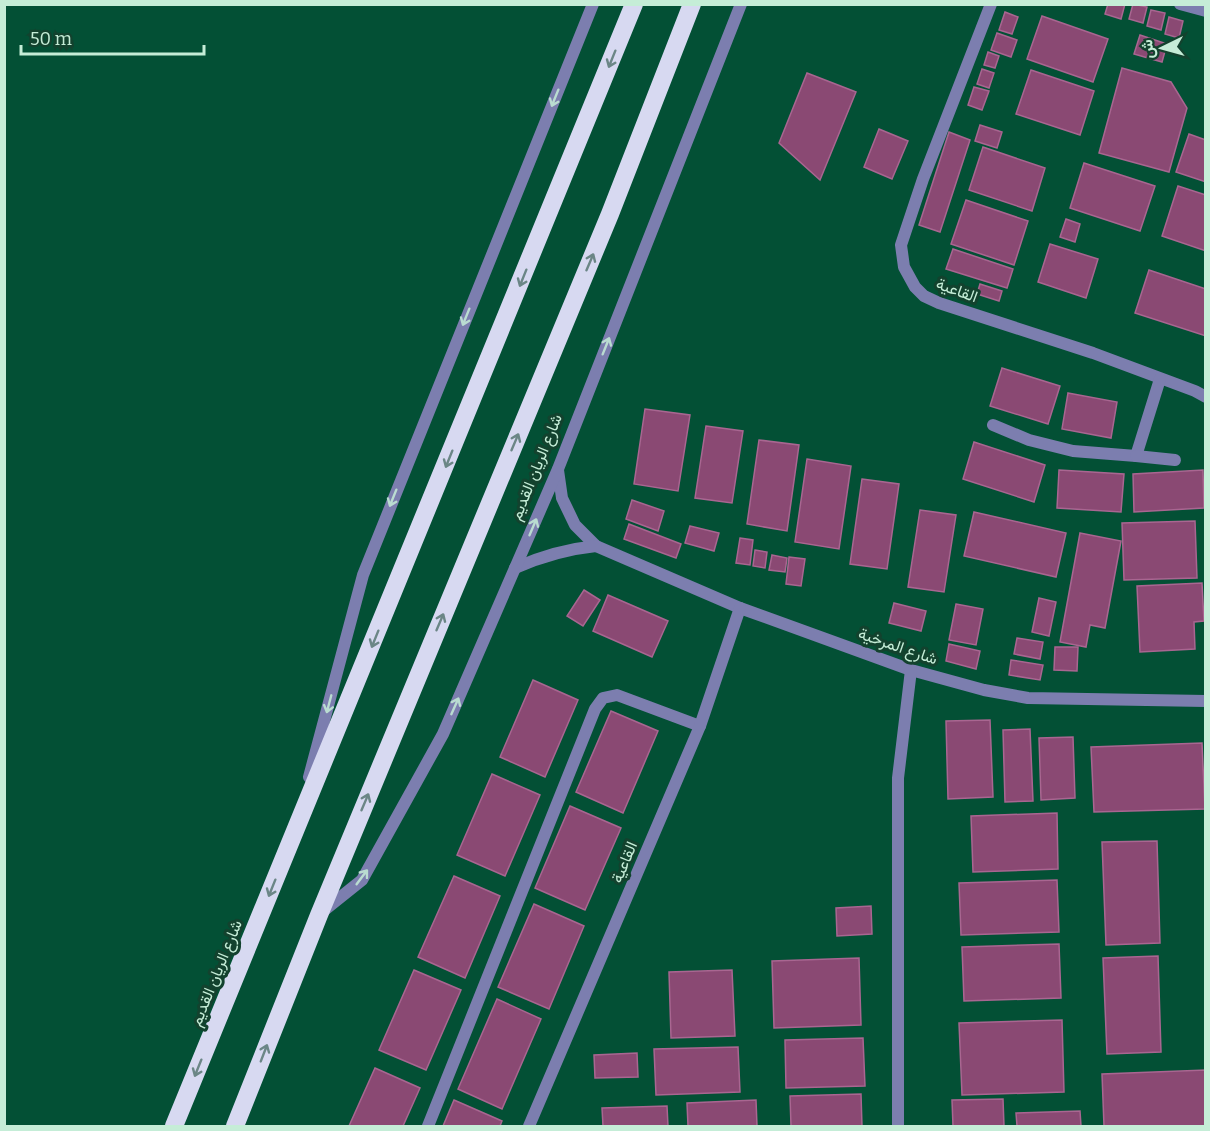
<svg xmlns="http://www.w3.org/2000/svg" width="1210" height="1131" viewBox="0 0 1210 1131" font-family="Bitter,Vazirmatn,serif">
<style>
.building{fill:#8a4973;stroke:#a96691;stroke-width:1.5}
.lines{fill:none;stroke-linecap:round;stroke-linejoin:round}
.street{stroke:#7c7eaf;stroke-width:12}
.highway{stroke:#d7d9f1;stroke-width:18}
.oneway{stroke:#6b8686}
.oneway2{stroke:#badcd1}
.labels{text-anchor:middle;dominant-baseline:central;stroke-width:6;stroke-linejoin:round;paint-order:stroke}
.street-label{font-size:16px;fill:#c5edd7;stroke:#13422e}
</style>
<rect width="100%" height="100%" fill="#035035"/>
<g class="building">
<path d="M1108,4h17l-4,15 -16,-5z"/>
<path d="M1133,4l14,3 -4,16 -14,-4z"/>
<path d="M1151,10l14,3 -4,17 -14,-4z"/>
<path d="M1005,12l13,5 -6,17 -13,-4z"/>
<path d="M1042,16l66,23 -15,43 -66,-23z"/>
<path d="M1169,17l14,4 -4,17 -14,-4z"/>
<path d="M997,33l20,7 -6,17 -20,-7z"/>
<path d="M1140,35l27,9 -5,18 -28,-8z"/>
<path d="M988,52l11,4 -4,12 -11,-3z"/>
<path d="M1122,68l49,14 16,26 -18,64 -70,-19z"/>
<path d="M982,69l12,4 -5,15 -12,-4z"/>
<path d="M1031,70l63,21 -14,44 -64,-21z"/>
<path d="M807,73l49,19 -36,88 -41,-37z"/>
<path d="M974,87l15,4 -7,19 -14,-5z"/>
<path d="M980,125l22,7 -5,16 -22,-7z"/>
<path d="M879,129l29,12 -16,38 -28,-12z"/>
<path d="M949,132l21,8 -30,92 -21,-7z"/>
<path d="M1189,134l17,6v42l-30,-10z"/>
<path d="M983,147l62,21 -13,43 -63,-21z"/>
<path d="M1084,163l71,23 -15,45 -70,-23z"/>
<path d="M1178,186l28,9v56l-44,-15z"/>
<path d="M966,200l62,21 -14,44 -63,-21z"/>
<path d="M1066,219l14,5 -5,18 -15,-5z"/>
<path d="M1050,244l48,15 -12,39 -48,-16z"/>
<path d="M953,249l60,20 -6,19 -61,-19z"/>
<path d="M1149,270l57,19v47l-71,-23z"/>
<path d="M980,284l22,7 -3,10 -22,-7z"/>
<path d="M1002,368l58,18 -12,38 -58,-18z"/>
<path d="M1068,393l49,9 -6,36 -49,-9z"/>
<path d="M645,409l45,6 -12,76 -44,-7z"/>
<path d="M706,426l37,5 -11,72 -37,-5z"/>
<path d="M759,440l40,5 -12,86 -40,-7z"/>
<path d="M974,442l71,23 -11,37 -71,-23z"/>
<path d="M807,459l44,7 -12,83 -44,-7z"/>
<path d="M1059,470l65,4 -3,38 -64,-4z"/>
<path d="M1203,470l1,38 -70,4 -1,-38z"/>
<path d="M862,479l37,5 -12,85 -37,-5z"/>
<path d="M632,500l32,11 -6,20 -32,-12z"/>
<path d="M920,510l36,5 -12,77 -36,-5z"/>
<path d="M974,512l92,21 -10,44 -92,-21z"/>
<path d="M1195,521l2,57 -73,2 -2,-57z"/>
<path d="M629,524l52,20 -5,14 -52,-19z"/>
<path d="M690,526l29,7 -5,18 -29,-8z"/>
<path d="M1080,533l41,8 -16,87 -15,-3 -4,22 -26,-5z"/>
<path d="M740,538l13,2 -3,25 -14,-2z"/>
<path d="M755,550l12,2 -2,16 -12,-2z"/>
<path d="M772,555l15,3 -2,14 -16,-2z"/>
<path d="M789,557l16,2 -4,27 -15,-2z"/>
<path d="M1202,583l2,38 -10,1 1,27 -55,3 -3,-66z"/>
<path d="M584,590l16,10 -17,26 -16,-10z"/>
<path d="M608,595l60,26 -16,36 -59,-26z"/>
<path d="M1039,598l17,4 -7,34 -17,-4z"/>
<path d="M894,603l32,8 -5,20 -32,-8z"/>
<path d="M956,604l27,5 -7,36 -27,-5z"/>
<path d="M1017,638l26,4 -3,17 -26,-5z"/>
<path d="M949,644l31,7 -4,18 -30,-8z"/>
<path d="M1055,647h23l-1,24 -23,-1z"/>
<path d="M1011,660l32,5 -3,15 -31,-5z"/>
<path d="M533,680l45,20 -33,77 -45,-20z"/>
<path d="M611,711l47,20 -35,82 -47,-21z"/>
<path d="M990,720l3,77 -45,2 -2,-78z"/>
<path d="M1030,729l3,72 -28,1 -2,-72z"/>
<path d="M1073,737l2,61 -34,2 -2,-62z"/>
<path d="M1202,743l3,66 -111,3 -3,-65z"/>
<path d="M492,774l48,21 -35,81 -48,-21z"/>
<path d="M570,806l51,22 -36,82 -50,-22z"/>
<path d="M1057,813l1,56 -85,3 -2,-56z"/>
<path d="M1157,841l3,102 -54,2 -4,-103z"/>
<path d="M454,876l46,20 -35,82 -47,-21z"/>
<path d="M1057,880l2,52 -98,3 -2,-52z"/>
<path d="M534,904l50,22 -35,83 -51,-22z"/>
<path d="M871,906l1,28 -35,2 -1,-28z"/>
<path d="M1059,944l2,54 -97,3 -2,-54z"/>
<path d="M1158,956l3,96 -54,2 -4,-96z"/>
<path d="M859,958l2,67 -87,3 -2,-67z"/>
<path d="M414,970l47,20 -35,80 -47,-20z"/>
<path d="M732,970l3,66 -64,2 -2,-66z"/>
<path d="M497,999l44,20 -39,90 -44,-20z"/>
<path d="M1062,1020l2,72 -102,3 -3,-72z"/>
<path d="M863,1038l2,48 -79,2 -1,-48z"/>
<path d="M738,1047l2,45 -84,3 -2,-46z"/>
<path d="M637,1053l1,24 -43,1 -1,-23z"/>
<path d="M375,1068l45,20 -17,38h-54z"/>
<path d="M1206,1070v56h-102l-2,-52z"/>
<path d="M861,1094l1,32h-71l-1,-30z"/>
<path d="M1003,1099l1,27h-51l-1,-26z"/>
<path d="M454,1100l48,21 -2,5h-57z"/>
<path d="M756,1100l1,26h-69l-1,-23z"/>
<path d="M667,1106l1,20h-65l-1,-18z"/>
<path d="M1080,1111l1,15h-64l-1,-13z"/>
</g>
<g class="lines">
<g class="street">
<path d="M991,4l-68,175 -22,66 3,22 11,20 9,9 15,7 154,50 102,38 11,6"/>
<path d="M1180,4l26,7"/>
<path d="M993,425l36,15 44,11 63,5 24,-77"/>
<path d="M1136,456l39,4"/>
<path d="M558,470l4,28 13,27 21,21 144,62 171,62 73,20 44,8 178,3"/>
<path d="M515,568c27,-12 52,-19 81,-22"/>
<path d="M309,777l54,-202 230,-571"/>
<path d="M322,912l40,-32 81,-146 115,-265 183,-465"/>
<path d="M428,1126l167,-417 8,-11 14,-3 83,31"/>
<path d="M529,1126l171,-400 40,-118"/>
<path d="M898,1126v-348l13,-108"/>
</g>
<g class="highway">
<path d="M174,1126l460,-1122"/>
<path d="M235,1126l84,-211 291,-701 82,-210"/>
</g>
</g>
<defs><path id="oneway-shaft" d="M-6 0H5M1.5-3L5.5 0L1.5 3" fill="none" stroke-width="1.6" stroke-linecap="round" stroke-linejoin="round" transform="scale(1.5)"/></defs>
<g class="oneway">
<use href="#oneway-shaft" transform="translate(612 59) rotate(112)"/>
<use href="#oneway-shaft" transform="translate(590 262) rotate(-67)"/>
<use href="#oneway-shaft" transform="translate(523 278) rotate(112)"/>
<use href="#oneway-shaft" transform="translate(515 442) rotate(-67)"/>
<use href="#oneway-shaft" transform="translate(449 459) rotate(112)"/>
<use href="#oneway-shaft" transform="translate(440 622) rotate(-67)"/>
<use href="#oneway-shaft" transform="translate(375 639) rotate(112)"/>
<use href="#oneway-shaft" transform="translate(365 802) rotate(-67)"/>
<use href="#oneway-shaft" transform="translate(272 888) rotate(112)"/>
<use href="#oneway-shaft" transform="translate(264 1053) rotate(-69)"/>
<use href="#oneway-shaft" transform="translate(198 1068) rotate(112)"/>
</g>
<g class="oneway2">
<use href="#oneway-shaft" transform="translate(555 98) rotate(112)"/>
<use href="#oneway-shaft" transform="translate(466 317) rotate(112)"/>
<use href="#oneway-shaft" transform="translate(606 346) rotate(-68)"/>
<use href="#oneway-shaft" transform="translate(393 498) rotate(112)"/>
<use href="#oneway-shaft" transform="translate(533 527) rotate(-67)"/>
<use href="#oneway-shaft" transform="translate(329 704) rotate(105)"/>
<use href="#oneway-shaft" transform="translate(455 706) rotate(-66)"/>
<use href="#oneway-shaft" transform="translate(362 877) rotate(-53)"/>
</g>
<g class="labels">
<g class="street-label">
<text transform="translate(957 290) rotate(20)">القاعية</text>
<text transform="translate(536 467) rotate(-68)">شارع الريان القديم</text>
<text transform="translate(898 646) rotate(19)">شارع المرخية</text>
<text transform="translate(624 862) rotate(-67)">القاعية</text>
<text transform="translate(216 973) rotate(-68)">شارع الريان القديم</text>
</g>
</g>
<rect width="1210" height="1131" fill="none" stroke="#c5edd7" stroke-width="12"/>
<g transform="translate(1162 48) rotate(265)" stroke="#13422e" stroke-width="4.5" paint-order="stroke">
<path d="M0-4.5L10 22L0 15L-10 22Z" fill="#c5edd7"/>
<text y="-9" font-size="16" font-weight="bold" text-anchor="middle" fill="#c5edd7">ش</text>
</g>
<path d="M21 45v9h183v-9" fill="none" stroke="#c5edd7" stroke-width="3"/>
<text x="30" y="45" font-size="18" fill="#c5edd7" stroke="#13422e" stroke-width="4.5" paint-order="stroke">50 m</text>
</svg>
